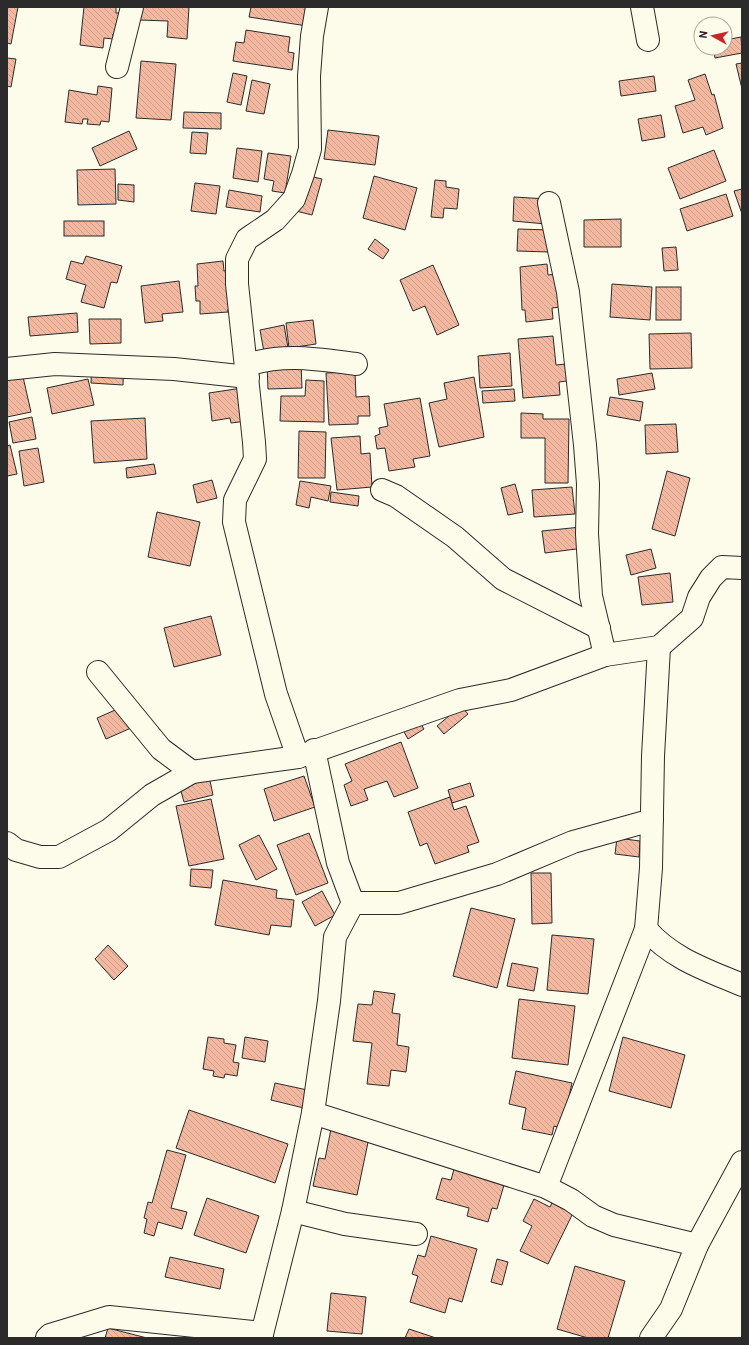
<svg xmlns="http://www.w3.org/2000/svg" width="749" height="1345" viewBox="0 0 749 1345" font-family="Barlow,sans-serif">
<style>
.building{fill:url(#building-back-hatch);stroke:#2b2b2b}
.lines{fill:none;stroke-linecap:round;stroke-linejoin:round}
.minor-casing{stroke:#2b2b2b;stroke-width:24}
.minor{stroke:#fdfbea;stroke-width:22}
</style>
<defs>
<pattern id="building-back-hatch" width="6" height="6" patternUnits="userSpaceOnUse"><rect width="6" height="6" fill="#f2b8a0"/><path d="M-1 5l2 2M0 0l6 6M5-1l2 2" fill="none" stroke="#d09e8a"/></pattern>
</defs>
<rect width="100%" height="100%" fill="#fdfbea"/>
<g class="building">
<path d="M7,7h11l-7,37 -4,-1z"/>
<path d="M84,7h32v6h6l-3,21h-6v5l-9,-1 -1,10 -23,-3z"/>
<path d="M140,7h49l-2,32 -20,-2 1,-16 -29,-1z"/>
<path d="M251,7h59l-3,19 -58,-9z"/>
<path d="M246,30l44,7 -2,15 6,1 -2,17 -59,-9 3,-19 8,1z"/>
<path d="M741,37l1,16 -27,5 -2,-10h12v-8z"/>
<path d="M7,58l9,1 -5,28 -4,-1z"/>
<path d="M141,61l35,3 -5,56 -35,-2z"/>
<path d="M742,63v26l-6,-25z"/>
<path d="M233,73l14,3 -6,29 -14,-3z"/>
<path d="M705,74l7,21 2,-1 9,34 -17,7 -3,-8 -20,6 -8,-27 20,-6 -7,-20z"/>
<path d="M654,76l2,15 -35,5 -2,-15z"/>
<path d="M252,80l18,4 -6,30 -18,-3z"/>
<path d="M98,86l14,2 -3,34 -8,-1 -1,4 -13,-1 1,-5h-5l-1,5 -17,-2 4,-32 28,5z"/>
<path d="M184,112l37,1v16l-38,-1z"/>
<path d="M661,115l4,22 -23,4 -4,-22z"/>
<path d="M328,130l51,6 -4,29 -51,-6z"/>
<path d="M129,131l8,18 -37,17 -8,-18z"/>
<path d="M192,132l16,1 -2,21 -16,-1z"/>
<path d="M237,148l25,3 -4,31 -25,-4z"/>
<path d="M714,150l12,31 -46,18 -12,-31z"/>
<path d="M268,153l23,3 -6,37 -13,-2 2,-10 -10,-2z"/>
<path d="M115,169l1,35 -38,1 -1,-35z"/>
<path d="M305,175l17,4 -10,36 -16,-4z"/>
<path d="M374,176l43,12 -12,42 -42,-12z"/>
<path d="M435,180l11,1v6l13,2 -2,20 -13,-1 -1,10 -12,-1z"/>
<path d="M195,183l25,3 -4,28 -25,-3z"/>
<path d="M118,184l16,1v17l-16,-2z"/>
<path d="M742,189v25l-8,-23z"/>
<path d="M229,190l33,6 -2,16 -34,-5z"/>
<path d="M726,194l7,22 -46,15 -7,-22z"/>
<path d="M514,197l34,2 -2,25 -33,-3z"/>
<path d="M621,219v28h-37v-27z"/>
<rect x="64" y="221" width="40" height="15"/>
<path d="M518,229l32,1 -1,22 -32,-1z"/>
<path d="M375,239l14,11 -6,9 -15,-10z"/>
<path d="M676,247l2,23 -14,1 -2,-23z"/>
<path d="M86,256l36,10 -5,17 -6,-1 -7,26 -23,-6 5,-17 -20,-6 5,-18 12,3z"/>
<path d="M223,261l1,10h7l1,38h-4v3l-28,2v-13h-4l-1,-15h3l-1,-22z"/>
<path d="M547,264l1,11 9,-1 3,33 -8,1 1,11 -27,3 -1,-12h-3l-2,-43z"/>
<path d="M433,265l26,60 -22,10 -12,-29 -12,5 -13,-31z"/>
<path d="M179,281l4,31 -21,2 1,7 -18,2 -4,-37z"/>
<path d="M612,284l40,3 -2,33 -40,-3z"/>
<rect x="656" y="287" width="25" height="33"/>
<path d="M77,313l1,19 -48,4 -2,-19z"/>
<path d="M89,319h32v24l-31,1z"/>
<path d="M313,320l3,24 -27,4 -3,-25z"/>
<path d="M284,325l4,23 -24,4 -4,-22z"/>
<path d="M691,333l1,35 -42,1 -1,-35z"/>
<path d="M553,336l3,29 10,-1 1,17 -8,1 1,13 -37,3 -5,-59z"/>
<path d="M510,353l2,33 -32,2 -2,-32z"/>
<path d="M92,355l32,1 -1,29 -32,-2z"/>
<path d="M301,363l1,25 -34,1 -1,-25z"/>
<path d="M21,368l10,44 -24,5v-46z"/>
<path d="M355,372l1,25 13,-1 1,20h-12v8l-29,1 -3,-52z"/>
<path d="M652,373l3,16 -36,6 -2,-16z"/>
<path d="M474,377l10,60 -45,10 -10,-44 18,-4 -3,-16z"/>
<path d="M88,379l6,26 -42,9 -5,-26z"/>
<path d="M306,380l18,1v41l-44,-1 1,-25h24z"/>
<path d="M242,388l5,33 -16,2 -1,-5 -18,3 -3,-28z"/>
<path d="M514,389l1,12 -32,2 -1,-12z"/>
<path d="M610,397l33,5 -3,19 -33,-6z"/>
<path d="M420,398l10,58 -17,3 2,8 -26,4 -4,-23 -8,1 -2,-13 5,-2 -1,-6 9,-2 -4,-22z"/>
<path d="M521,413l22,1v5h26l-1,64h-23v-45h-24z"/>
<path d="M32,417l4,22 -23,4 -4,-21z"/>
<path d="M145,418l2,41 -53,4 -3,-42z"/>
<path d="M676,424l2,28 -32,2 -1,-29z"/>
<path d="M299,431l27,1 -1,46h-27z"/>
<path d="M360,436l1,18 9,-1 2,34 -35,3 -6,-52z"/>
<path d="M10,445l7,29 -10,2v-30z"/>
<path d="M38,448l6,34 -20,4 -5,-35z"/>
<path d="M154,464l2,10 -29,4 -1,-10z"/>
<path d="M667,471l23,7 -15,58 -23,-7z"/>
<path d="M212,480l5,18 -20,5 -4,-18z"/>
<path d="M300,481l31,5 -3,15 -17,-4 -2,11 -13,-3z"/>
<path d="M515,484l8,28 -15,3 -7,-27z"/>
<path d="M572,487l3,27 -41,3 -2,-27z"/>
<path d="M331,492l28,4 -1,10 -28,-4z"/>
<path d="M157,512l43,10 -10,44 -42,-9z"/>
<path d="M581,527l3,21 -39,5 -3,-22z"/>
<path d="M651,549l5,19 -25,7 -5,-20z"/>
<path d="M670,573l3,29 -31,3 -4,-28z"/>
<path d="M211,616l10,39 -47,12 -10,-39z"/>
<path d="M461,706l7,8 -24,20 -7,-8z"/>
<path d="M122,707l9,21 -25,11 -9,-21z"/>
<path d="M418,720l6,9 -16,10 -5,-9z"/>
<path d="M401,742l17,46 -24,9 -7,-16 -23,8 4,11 -17,6 -7,-21 8,-4 -7,-17z"/>
<path d="M209,776l4,19 -29,7 -5,-18z"/>
<path d="M304,776l11,31 -41,14 -10,-32z"/>
<path d="M470,783l4,13 -22,7 -4,-13z"/>
<path d="M450,797l4,13 12,-4 13,36 -12,4 2,6 -34,12 -8,-21 -7,3 -12,-34z"/>
<path d="M211,799l13,60 -35,7 -13,-60z"/>
<path d="M309,833l19,50 -32,12 -19,-50z"/>
<path d="M259,835l18,34 -21,11 -17,-35z"/>
<path d="M617,838l23,3 -1,16 -24,-3z"/>
<path d="M191,869l22,1 -2,18 -21,-2z"/>
<path d="M531,873h20l1,50 -20,1z"/>
<path d="M223,880l54,10 -1,8 18,2 -3,27 -20,-2 -2,10 -54,-10z"/>
<path d="M322,891l13,24 -20,11 -13,-24z"/>
<path d="M471,908l44,11 -18,69 -44,-12z"/>
<path d="M552,935l42,4 -6,55 -41,-4z"/>
<path d="M108,945l20,21 -14,14 -19,-21z"/>
<path d="M512,963l26,5 -4,23 -27,-5z"/>
<path d="M374,991l21,3 -3,19 8,1 -3,31 12,2 -3,25 -15,-2 -2,16 -22,-2 5,-41 -19,-2 5,-37 14,1z"/>
<path d="M519,999l56,7 -7,59 -56,-7z"/>
<path d="M208,1037l16,2v4l12,2 -3,17 6,1 -2,13 -12,-2 -1,4 -11,-2 1,-5 -11,-2z"/>
<path d="M245,1037l23,4 -3,21 -23,-4z"/>
<path d="M623,1037l62,18 -14,53 -62,-17z"/>
<path d="M516,1071l56,12 -10,45 -8,-2 -2,9 -30,-6 4,-21 -17,-4z"/>
<path d="M275,1083l37,8 -4,18 -37,-9z"/>
<path d="M189,1110l99,34 -13,39 -99,-35z"/>
<path d="M333,1119l38,9 -14,67 -44,-9 6,-28 6,1z"/>
<path d="M167,1150l19,5 -15,53 16,4 -5,17 -24,-7 -4,14 -10,-3 3,-14 -3,-1 4,-16 4,1z"/>
<path d="M454,1169l50,16 -7,24 -5,-1 -4,14 -21,-6 2,-8 -33,-9 6,-21 9,2z"/>
<path d="M207,1198l52,18 -13,37 -52,-18z"/>
<path d="M534,1199l16,8 4,-8 21,10 -27,55 -28,-13 12,-25 -9,-5z"/>
<path d="M431,1236l46,13 -15,53 -13,-4 -4,15 -35,-11 8,-26 -6,-2 6,-19 7,2z"/>
<path d="M170,1257l54,12 -4,20 -55,-12z"/>
<path d="M497,1259l11,3 -6,23 -11,-3z"/>
<path d="M575,1266l50,15 -17,57h-20l-31,-9z"/>
<path d="M331,1293l35,4 -4,37 -35,-3z"/>
<path d="M108,1328l39,10h-42z"/>
<path d="M409,1329l27,9h-31z"/>
</g>
<g class="lines">
<defs>
<g id="minor">
<path d="M642,7l6,33"/>
<path d="M117,67l15,-60"/>
<path d="M549,203l19,89 17,153 3,39 -1,50 4,62 14,59"/>
<path d="M246,365c39,-12 70,-6 110,-1"/>
<path d="M7,369l48,-5 119,5 74,8"/>
<path d="M382,490l14,6 59,41 48,42 96,49"/>
<path d="M98,672l63,77 31,23"/>
<path d="M298,757l-22,-63 -42,-172 1,-22 20,-41 -1,-17 -17,-158v-25l10,-20 28,-19 19,-21 9,-25 7,-25 -1,-73 3,-40 5,-29"/>
<path d="M7,843l9,7 24,7h19l50,-27 43,-35 40,-23 106,-15 162,-57 51,-10 94,-35 54,-8 33,-29 7,-21 12,-19 11,-11 20,1"/>
<path d="M353,903h46l98,-29 76,-32 79,-22"/>
<path d="M646,929c26,30 61,41 96,56"/>
<path d="M313,1113l233,74 25,13 22,16 21,9 83,20"/>
<path d="M546,1187l100,-258 5,-61 2,-112 6,-109"/>
<path d="M293,1211l52,13 71,10"/>
<path d="M47,1338l3,-3 59,-18 153,16"/>
<path d="M261,1338l32,-127 20,-98 16,-112 6,-64 18,-34 -15,-40 -24,-113"/>
<path d="M651,1338l20,-29 26,-64 45,-83"/>
</g>
</defs>
<use href="#minor" class="minor-casing"/>
<use href="#minor" class="minor"/>
</g>
<rect width="749" height="1345" fill="none" stroke="#2b2b2b" stroke-width="16"/>
<g transform="translate(713 36) rotate(278)"><circle r="19" fill="#fdfbea" stroke="#a9a89e"/>
<path d="M0-3L7 15L0 10L-7 15Z" fill="#c62828"/>
<text y="-6" font-size="11" font-weight="bold" text-anchor="middle" fill="#2b2b2b">N</text>
</g>
</svg>
